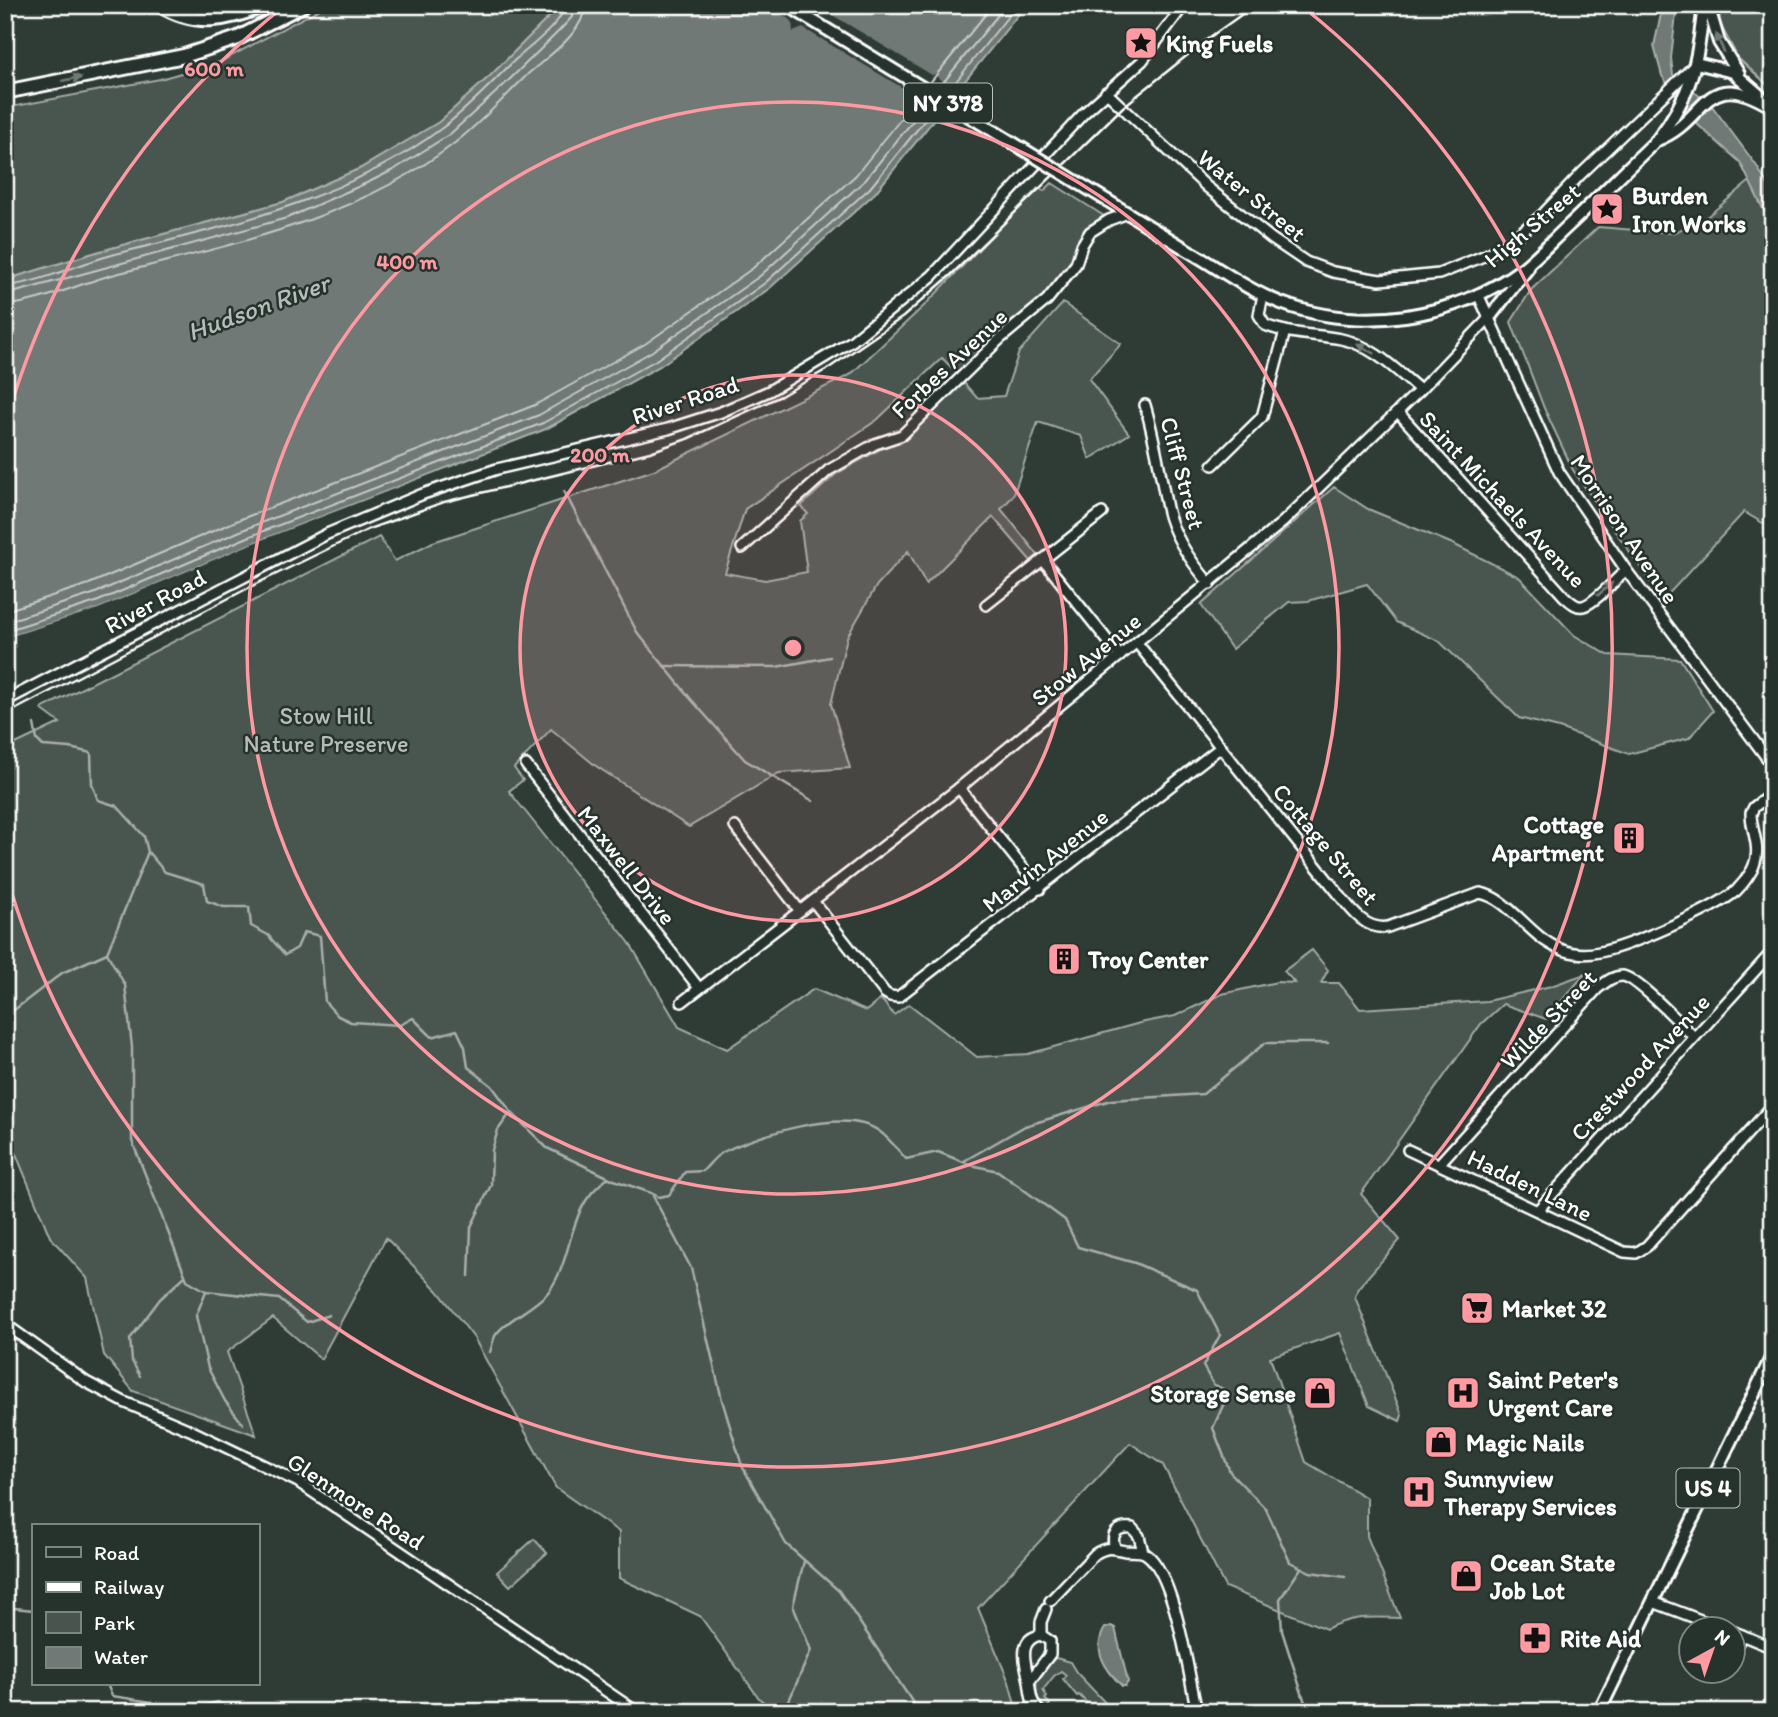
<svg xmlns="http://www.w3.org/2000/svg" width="1778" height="1717" viewBox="0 0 1778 1717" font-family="Itim,sans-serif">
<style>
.green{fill:#4a544f;stroke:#a4aaa7;stroke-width:2}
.water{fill:#707975;stroke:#a9afac;stroke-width:2}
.pier{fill:#2f3b35}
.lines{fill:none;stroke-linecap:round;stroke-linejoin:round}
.shore{stroke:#c6c9c8;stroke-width:2}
.stream{stroke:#a9afac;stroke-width:2.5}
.minor-casing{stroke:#fff;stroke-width:14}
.major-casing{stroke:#fff;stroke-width:16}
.highway-casing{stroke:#fff;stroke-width:18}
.minor{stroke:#26332d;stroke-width:9}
.major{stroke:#26332d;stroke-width:10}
.highway{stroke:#26332d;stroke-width:12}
.rail{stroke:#fff;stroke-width:2.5}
.major-bridge-casing{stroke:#fff;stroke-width:16;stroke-linecap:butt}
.major-bridge{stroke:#26332d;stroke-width:10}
.oneway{fill:#727a76}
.ring{fill:none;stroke:#ff9aa2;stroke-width:3.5}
.labels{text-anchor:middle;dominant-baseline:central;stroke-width:5;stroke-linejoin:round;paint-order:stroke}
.shield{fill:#26332d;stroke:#bec2c0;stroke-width:2}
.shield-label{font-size:23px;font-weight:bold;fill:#fff}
.poi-label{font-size:24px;font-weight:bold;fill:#fff;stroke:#26332d;text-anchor:start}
.street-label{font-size:24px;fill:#fff;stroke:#26332d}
.park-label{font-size:24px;fill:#b7bbb9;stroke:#26332d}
.water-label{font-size:26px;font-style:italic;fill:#b8bcba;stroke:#26332d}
.centre{fill:#ff9aa2;stroke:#26332d;stroke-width:3.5}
.ring-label{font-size:21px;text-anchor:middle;font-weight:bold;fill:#ff9aa2;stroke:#26332d;stroke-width:5;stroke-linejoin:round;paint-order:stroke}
</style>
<rect width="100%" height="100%" fill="#2f3b35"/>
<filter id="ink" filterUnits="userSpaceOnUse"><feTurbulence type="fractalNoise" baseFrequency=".0143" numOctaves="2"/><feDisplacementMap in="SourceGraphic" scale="14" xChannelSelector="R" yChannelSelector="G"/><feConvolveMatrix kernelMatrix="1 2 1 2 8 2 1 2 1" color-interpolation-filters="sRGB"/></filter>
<g filter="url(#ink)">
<g class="green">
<path d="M327,5h234l-70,70 -52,47 -78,46 -78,34 -186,50 -92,28v-172l155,-29 60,-17z"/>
<path d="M1721,5h52v85l-35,-32 -19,-36z"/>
<path d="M1750,181l23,48v300l-29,-17 -81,88 -90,-130 -29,-62 -33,-86 20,-32 67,-63 74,6 31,-13z"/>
<path d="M1052,183l52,33 -16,12 -11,22 -3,12 -26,31 -89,82 -17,-17 -65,62 -132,89 -20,64 40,7 42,-8 -7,-51 8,-7 -7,-8 35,-32 68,-38 60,-53 13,15 27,-2 15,-44 44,-49 58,41 -32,35 40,55 -39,25 -9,-23 -43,-14 -25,74 -12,13 37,46 -7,6 -38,-44 -67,67 -18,-33 -31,34 -30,52 -16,67 19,64 -71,5 -90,54 -93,-61 -45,-37 -37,39 9,12 -14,11 120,151 50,85 48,22 87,-60 52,22 15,-12 13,16 15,-11 68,53 51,-3 112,-31 35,-7 47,-22 55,-12 18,1 -11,-12 28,-21 16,20 -7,13h18l21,26 127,-8 64,-15 34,-12 -39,45 -43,-15 -22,20 -120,170 39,46 -42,48 -3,9 47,118 -2,6 -31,-15 -29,-73 -70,24 36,105 61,36v38l33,82c-30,-1 -47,-3 -74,11l-101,-42 -62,-122 -33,-22 -152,165 31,74 8,30h-243l-15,-14 -59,-82 -81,-38v-46l-63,-44 -82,-150 -36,-47 -52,-53 -65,121 -48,-41 -46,34 29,83 -123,-44 -29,-36 -17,-77 -37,-41 -45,-110v-378l55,-26 -19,-14 338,-172 16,24 38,-19 221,-72 196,-95 77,-72 111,-115 6,3z"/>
<path d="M1334,487l34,22 85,35 66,33 55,58 34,20 72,4 33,52 -24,27 -60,16 -70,-26 -40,-10 -80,-77 -43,-19 -29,-38 -59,17 -19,1 -57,47 -31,-44z"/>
<path d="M534,1539l13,14 -37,33 -13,-14z"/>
<path d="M1056,1658l14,4 6,10 38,40h-18l-17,-17 -2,1 -14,-17 3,-4 -5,-4 -7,5 -11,14 4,7 -2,2 5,5 -4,5c-18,-17 -9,-39 10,-51z"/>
</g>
<g class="water">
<path d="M561,5h465l-151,188 -105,95 -110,78 -114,63 -295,115 -153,65 -93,29v-358l92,-28 186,-50 78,-34 78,-46 52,-47z"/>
<path d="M1663,5h14l-6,53 2,17 39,31 44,59 17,29v35l-33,-67 -43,-38 -35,-48 -8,-30z"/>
<path d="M1111,1626l4,2 13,54 -3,4h-3c-16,-16 -31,-36 -17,-58z"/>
</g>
<g class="pier">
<path d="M766,5h50l116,70 4,-1 2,4 23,14 -17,21 -18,-10 -10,4v-11l-113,-68 -10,4 -1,-11z"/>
<path d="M438,472l2,4 -188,71 -153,65 -94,30v-4l93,-29 153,-65z"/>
</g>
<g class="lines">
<g class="shore">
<path d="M929,84l64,-79"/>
<path d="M938,89l68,-84"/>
<path d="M946,94l71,-89"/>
<path d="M5,286c35,-3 73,-22 107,-31 114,-29 235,-55 330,-127 27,-20 50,-46 74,-69 13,-11 48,-38 49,-54"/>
<path d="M5,295l282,-77 82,-36 26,-13 55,-35 52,-47 57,-56 13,-14 2,-12"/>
<path d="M5,305c31,-1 76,-22 107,-30 118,-30 246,-56 344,-133 26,-21 49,-45 73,-69 19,-17 55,-40 56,-68"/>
<path d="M5,611l84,-27 152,-65 294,-114 110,-61 108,-76 103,-93 64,-80"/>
<path d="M5,622l88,-28 152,-65 294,-114 112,-63 109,-76 103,-94 67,-82"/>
<path d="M5,631l91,-29 152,-65 295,-114 113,-63 109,-77 105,-95 67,-83"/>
</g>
<g class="stream">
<path d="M564,491l73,141 53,66 55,62 68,41"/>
<path d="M664,666l112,1 54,-10"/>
<path d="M34,724l3,16 6,6 27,2 21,5 1,31 6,16 19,6 27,30 4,16 17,20 39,12 3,17 17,6h25l2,19 17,9 17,20 12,-7 7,-16 16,4 5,66 13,14 13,6 49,3 13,-7 19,19 25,-7 8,17 3,20 24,19 19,26 36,36 67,32 37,13 8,4 10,-2 16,-23 18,-1c6,-6 12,-15 20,-19 35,-17 121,-45 156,-21 10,7 19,19 27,28l32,-7 33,13 27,6 67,49 13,27 57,16 62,27 23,45 -17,31 10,18 16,8 -16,36 17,44 36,37 24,53 20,10 35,5"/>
<path d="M148,852l-41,101 18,32 7,62v94l55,139 19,11 73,8 28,23 22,-7"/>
<path d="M5,1017l57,-44 45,-20"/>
<path d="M964,1161l61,-35 86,-26 92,-6 62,-51h63"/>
<path d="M653,1196l38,72 31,132 20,66 44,78 53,47 80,121"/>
<path d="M469,1276l2,-49 20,-42 1,-35 6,-20 13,-18"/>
<path d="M206,1291l-10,25 12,52 17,33 18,23"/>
<path d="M490,1352c2,-5 3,-12 5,-16 10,-16 42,-29 54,-45 27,-37 16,-83 59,-113"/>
<path d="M140,1376l-8,-15 -2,-22 30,-40 25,-23"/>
<path d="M1301,1568l-21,31 2,32 26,81"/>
<path d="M5,1607l28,3"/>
<path d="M107,1684l5,12 40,6 7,10"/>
<path d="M181,1712l37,-10 17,10"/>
<path d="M784,1712l27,-62 -18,-44 11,-45"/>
</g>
<defs>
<g id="minor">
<path d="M1106,92l101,95 65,52 34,23 27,10 47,8 59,-6 47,-19 23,-13 32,-26 40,-42 114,-109"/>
<path d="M1478,294l81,178 67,98 147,196"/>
<path d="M1263,295l-4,20 6,10c24,10 51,9 76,14 31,6 56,32 79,51"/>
<path d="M1145,405c10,34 15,68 22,103 6,28 24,54 43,76"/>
<path d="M1398,412l166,184c5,4 12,12 19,10 11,-2 34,-28 43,-36"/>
<path d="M1213,465l49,-48 23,-86"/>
<path d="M742,548l87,-78 46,-26 27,-9 99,-97 46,-38 29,-36 6,-19 8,-13 19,-12 19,-7"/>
<path d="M1043,560l77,96"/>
<path d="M986,605l116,-92"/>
<path d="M1137,643l197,245c14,17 29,43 54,39l92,-34c29,5 49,43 78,55 13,6 28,7 42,4 30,-6 113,-42 136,-61 6,-6 12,-14 16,-21 11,-23 -1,-36 -1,-57l3,-6 19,-14"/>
<path d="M5,701l322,-167 96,-40 74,-25 171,-40 53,-17 48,-21 83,-50 80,-65 152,-163 58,-52 42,-56"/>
<path d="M526,765l173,223"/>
<path d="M959,788l81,101"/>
<path d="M735,827l65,84"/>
<path d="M813,901l72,92 5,3 8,1 323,-250"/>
<path d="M682,1002l277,-214 324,-266 137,-132 69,-72"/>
<path d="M1408,1150l216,102 12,1 11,-7 126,-141"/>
<path d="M1440,1163l157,-174c8,-6 15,-13 25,-13 13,0 60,49 72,61"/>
<path d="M1538,1210l235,-259"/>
<path d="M5,1324l81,58 38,20 66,28 108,52 339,230"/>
<path d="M1115,1547c-5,-13 3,-21 17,-19l7,8 4,16"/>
<path d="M1050,1601l45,-47c12,-8 17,-6 30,-3 7,1 15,-1 21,3 29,19 43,123 51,158"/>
<path d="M1653,1602l74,28"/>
<path d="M1732,1631l41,17"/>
<path d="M1041,1635v-13l5,-13"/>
<path d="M1732,1654l10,-19"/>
<path d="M1029,1682l21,-28v-13l-9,-6c-25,4 -15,30 -12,46 2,12 1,21 11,31"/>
</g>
<g id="major">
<path d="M1708,5l11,37 20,32"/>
<path d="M1696,63l37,9 30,26"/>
<path d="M1657,140c51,-19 45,-75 113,-34"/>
<path d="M1108,201c33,20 66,41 99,61 24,15 48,31 74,41 80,30 174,16 242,-35 16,-13 31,-29 46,-43 30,-28 58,-57 88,-85 36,-47 40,-77 47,-135"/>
<path d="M1489,318l39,-50"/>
<path d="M1599,1712l174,-358"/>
</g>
<g id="highway">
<path d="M160,5c35,22 67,16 104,0"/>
<path d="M5,92l179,-36 54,-18 65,-33"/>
</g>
</defs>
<use href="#minor" class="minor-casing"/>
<use href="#major" class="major-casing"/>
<use href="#highway" class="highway-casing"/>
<use href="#minor" class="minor"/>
<use href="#major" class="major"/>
<use href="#highway" class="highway"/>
<path class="rail" d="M5,715l251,-131 113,-55 75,-27 206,-50 37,-13 94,-43 48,-28 74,-51 48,-42 172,-168 87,-70 45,-32"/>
<defs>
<path id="major-bridge" d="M787,5l321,196"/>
</defs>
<use href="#major-bridge" class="major-bridge-casing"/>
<use href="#major-bridge" class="major-bridge"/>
</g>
<defs><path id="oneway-solid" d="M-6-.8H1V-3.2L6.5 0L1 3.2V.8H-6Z" transform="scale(1.75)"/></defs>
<g class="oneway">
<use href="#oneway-solid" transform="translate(1720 43) rotate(-113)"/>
<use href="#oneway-solid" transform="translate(72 79) rotate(-10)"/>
<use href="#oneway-solid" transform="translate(1366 349) rotate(-152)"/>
<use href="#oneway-solid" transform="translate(1605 589) rotate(-41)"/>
</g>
</g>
<circle cx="793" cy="648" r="273" fill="#ff9aa2" fill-opacity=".12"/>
<g class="ring">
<circle cx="793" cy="648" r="273"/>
<circle cx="793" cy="648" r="546"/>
<path d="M6 422A819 819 0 0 1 283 7M1303 7A819 819 0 1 1 6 874"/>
</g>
<defs>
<symbol id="sight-square" viewBox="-11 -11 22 22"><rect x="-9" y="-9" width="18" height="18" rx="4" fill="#ff9aa2" stroke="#26332d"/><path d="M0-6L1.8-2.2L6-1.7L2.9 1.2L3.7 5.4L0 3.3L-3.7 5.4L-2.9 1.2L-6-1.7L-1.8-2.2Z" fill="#111"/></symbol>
<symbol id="building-square" viewBox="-11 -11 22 22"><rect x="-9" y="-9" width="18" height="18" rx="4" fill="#ff9aa2" stroke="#26332d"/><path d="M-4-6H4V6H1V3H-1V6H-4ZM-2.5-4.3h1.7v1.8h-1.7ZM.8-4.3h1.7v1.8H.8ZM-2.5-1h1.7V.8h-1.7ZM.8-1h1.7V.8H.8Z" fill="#111"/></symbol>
<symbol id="supermarket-square" viewBox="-11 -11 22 22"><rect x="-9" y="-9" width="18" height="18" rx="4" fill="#ff9aa2" stroke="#26332d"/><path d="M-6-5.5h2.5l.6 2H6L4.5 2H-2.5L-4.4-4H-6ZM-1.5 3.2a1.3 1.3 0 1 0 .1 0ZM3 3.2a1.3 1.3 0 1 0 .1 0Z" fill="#111"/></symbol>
<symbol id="shop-square" viewBox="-11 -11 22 22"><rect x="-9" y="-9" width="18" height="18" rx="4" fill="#ff9aa2" stroke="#26332d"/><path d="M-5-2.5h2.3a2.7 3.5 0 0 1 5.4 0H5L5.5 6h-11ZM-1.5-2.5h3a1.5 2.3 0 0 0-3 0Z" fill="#111"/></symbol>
<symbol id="hospital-square" viewBox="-11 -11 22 22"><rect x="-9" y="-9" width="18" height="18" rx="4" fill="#ff9aa2" stroke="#26332d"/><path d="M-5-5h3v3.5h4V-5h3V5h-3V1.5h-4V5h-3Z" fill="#111"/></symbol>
<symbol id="pharmacy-square" viewBox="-11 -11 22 22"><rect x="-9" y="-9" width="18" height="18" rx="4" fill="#ff9aa2" stroke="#26332d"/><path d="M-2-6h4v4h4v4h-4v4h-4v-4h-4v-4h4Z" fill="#111"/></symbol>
</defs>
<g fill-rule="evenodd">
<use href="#sight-square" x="1122" y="24" width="38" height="38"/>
<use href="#sight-square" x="1588" y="190" width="38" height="38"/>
<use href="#building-square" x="1610" y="819" width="38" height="38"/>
<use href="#building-square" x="1045" y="940" width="38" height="38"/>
<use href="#supermarket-square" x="1458" y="1289" width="38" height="38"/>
<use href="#shop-square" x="1301" y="1374" width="38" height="38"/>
<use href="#hospital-square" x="1444" y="1374" width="38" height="38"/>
<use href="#shop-square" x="1422" y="1423" width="38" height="38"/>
<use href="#hospital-square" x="1400" y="1473" width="38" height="38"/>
<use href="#shop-square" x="1447" y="1557" width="38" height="38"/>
<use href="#pharmacy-square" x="1516" y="1619" width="38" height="38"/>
</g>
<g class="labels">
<g class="shield">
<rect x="904" y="83.5" width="88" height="39" rx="5"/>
<rect x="1676.5" y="1468.5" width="63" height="39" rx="5"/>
</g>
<g class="shield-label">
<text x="948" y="103">NY 378</text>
<text x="1708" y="1488">US 4</text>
</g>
<g class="poi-label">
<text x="1166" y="43">King Fuels</text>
<text x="1632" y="195">Burden<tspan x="1632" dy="28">Iron Works</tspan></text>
<text x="1604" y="824" text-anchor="end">Cottage<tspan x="1604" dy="28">Apartment</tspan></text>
<text x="1088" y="959">Troy Center</text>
<text x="1502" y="1308">Market 32</text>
<text x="1488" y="1379">Saint Peter's<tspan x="1488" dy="28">Urgent Care</tspan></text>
<text x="1296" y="1393" text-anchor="end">Storage Sense</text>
<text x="1466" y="1442">Magic Nails</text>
<text x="1444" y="1478">Sunnyview<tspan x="1444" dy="28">Therapy Services</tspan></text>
<text x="1490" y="1562">Ocean State<tspan x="1490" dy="28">Job Lot</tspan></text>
<text x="1560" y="1638">Rite Aid</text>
</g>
<g class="street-label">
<text transform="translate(1252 195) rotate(39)">Water Street</text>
<text transform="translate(1532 225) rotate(-40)">High Street</text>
<text transform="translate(949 363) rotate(-43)">Forbes Avenue</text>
<text transform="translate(685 400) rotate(-18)">River Road</text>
<text transform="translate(1183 473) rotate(75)">Cliff Street</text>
<text transform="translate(1503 499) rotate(47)">Saint Michaels Avenue</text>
<text transform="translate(1625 529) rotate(56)">Morrison Avenue</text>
<text transform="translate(155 601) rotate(-28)">River Road</text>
<text transform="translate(1086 659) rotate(-39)">Stow Avenue</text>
<text transform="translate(1326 844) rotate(50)">Cottage Street</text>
<text transform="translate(1045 860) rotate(-38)">Marvin Avenue</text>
<text transform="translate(627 865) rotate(52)">Maxwell Drive</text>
<text transform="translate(1548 1019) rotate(-46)">Wilde Street</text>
<text transform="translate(1640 1067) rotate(-47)">Crestwood Avenue</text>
<text transform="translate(1530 1185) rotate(26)">Hadden Lane</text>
<text transform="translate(356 1501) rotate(33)">Glenmore Road</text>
</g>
<g class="park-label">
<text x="326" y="715">Stow Hill<tspan x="326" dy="28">Nature Preserve</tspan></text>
</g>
<g class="water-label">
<text transform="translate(258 307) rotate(-20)">Hudson River</text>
</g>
</g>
<circle cx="793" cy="648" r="10" class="centre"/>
<g class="ring-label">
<text x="214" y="76">600 m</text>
<text x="407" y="269">400 m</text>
<text x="600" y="462">200 m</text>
</g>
<rect width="1778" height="1717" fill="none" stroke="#26332d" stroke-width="28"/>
<rect x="14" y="14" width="1750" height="1689" fill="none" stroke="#fff" stroke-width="2.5" filter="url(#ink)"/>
<rect x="32" y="1524" width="228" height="161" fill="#26332d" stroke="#7d8581" stroke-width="2"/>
<rect x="46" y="1547" width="35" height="10" fill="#26332d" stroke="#7d8581" stroke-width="2"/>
<text x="94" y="1560" font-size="21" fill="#ffffff">Road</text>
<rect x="46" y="1582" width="35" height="10" fill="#ffffff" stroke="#7d8581" stroke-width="2"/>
<text x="94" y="1594" font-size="21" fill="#ffffff">Railway</text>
<rect x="46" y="1612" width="35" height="21" fill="#4a544f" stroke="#7d8581" stroke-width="2"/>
<text x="94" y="1630" font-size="21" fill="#ffffff">Park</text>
<rect x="46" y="1647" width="35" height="21" fill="#707975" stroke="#7d8581" stroke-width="2"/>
<text x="94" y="1664" font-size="21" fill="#ffffff">Water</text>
<g transform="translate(1712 1650) rotate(40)"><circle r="33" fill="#26332d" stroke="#7d8581" stroke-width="2"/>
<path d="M0-5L12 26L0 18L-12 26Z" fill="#ff9aa2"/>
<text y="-10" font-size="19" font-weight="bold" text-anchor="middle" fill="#ffffff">N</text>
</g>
</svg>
